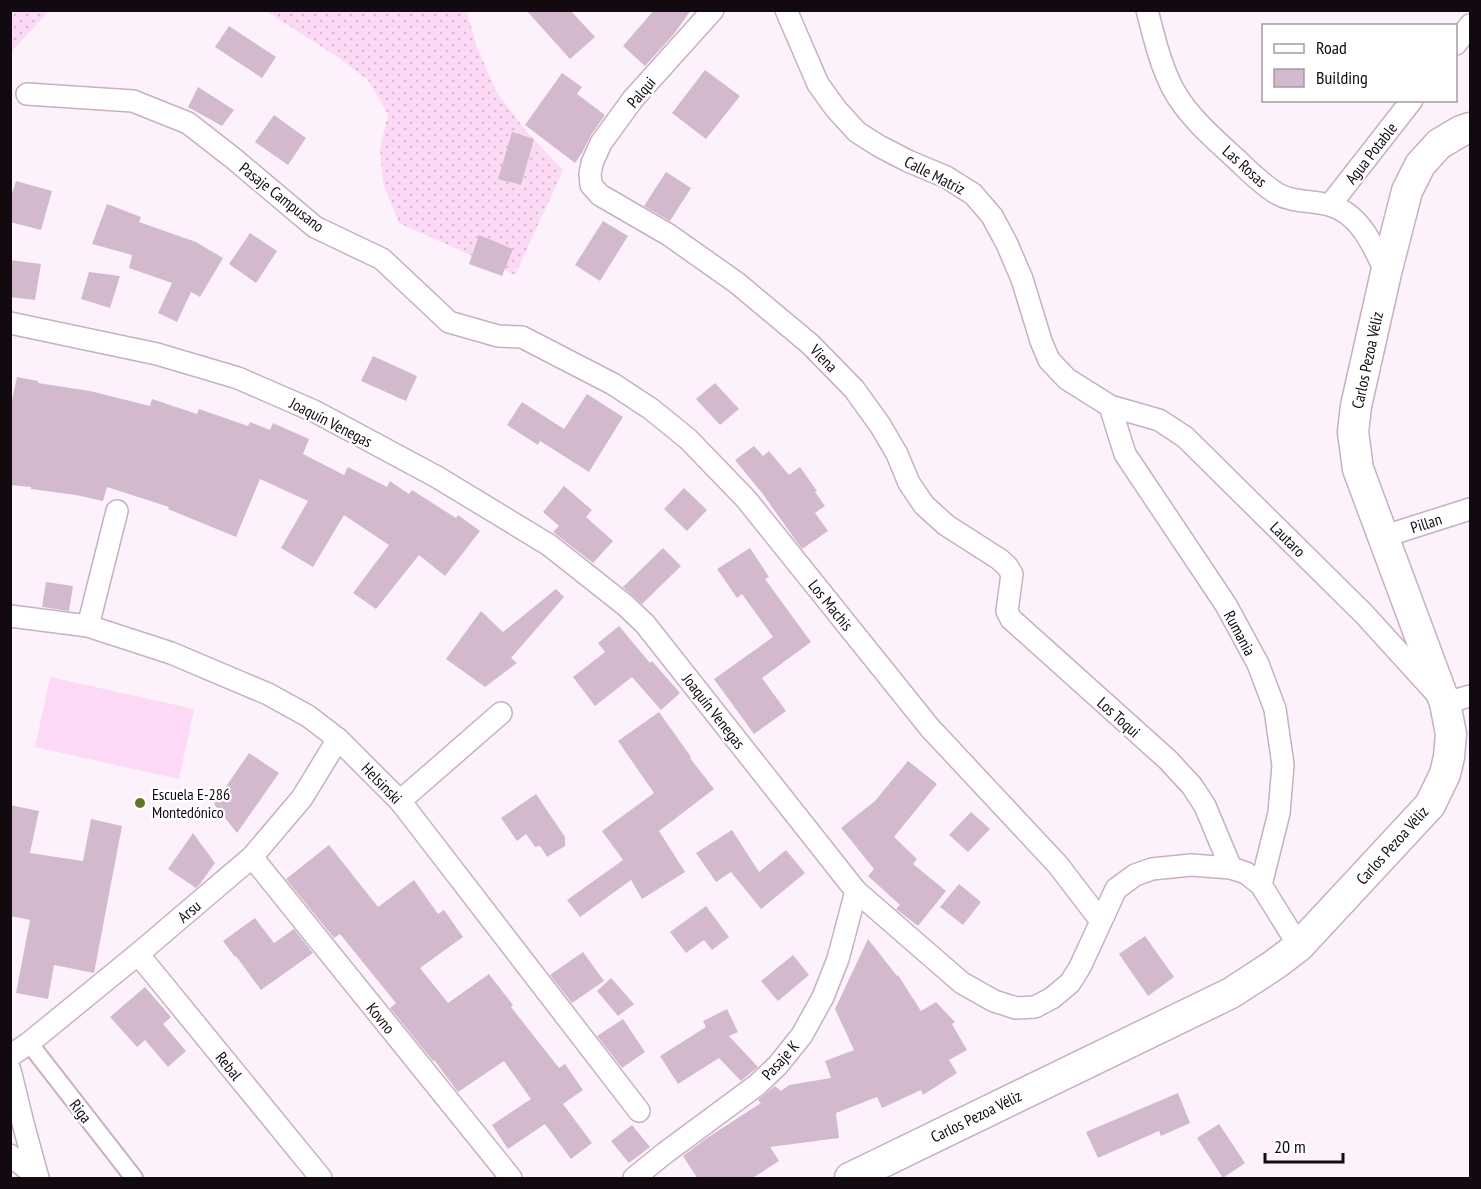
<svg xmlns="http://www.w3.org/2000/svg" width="1481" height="1189" viewBox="0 0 1481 1189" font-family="'PT Sans Narrow',sans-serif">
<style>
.grass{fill:url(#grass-dots)}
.garden{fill:#fcdaf5}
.building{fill:#d3b9ce}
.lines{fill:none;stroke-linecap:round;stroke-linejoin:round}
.pedestrian-casing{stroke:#c8afc3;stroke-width:20}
.minor-casing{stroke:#c8afc3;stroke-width:24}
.secondary-casing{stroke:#c8afc3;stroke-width:33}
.pedestrian{stroke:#fff;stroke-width:16}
.minor{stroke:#fff;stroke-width:21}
.secondary{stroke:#fff;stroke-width:30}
.poi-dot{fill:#607525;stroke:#fff;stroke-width:2}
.labels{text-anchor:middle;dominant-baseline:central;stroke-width:4.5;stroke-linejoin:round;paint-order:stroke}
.street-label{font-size:16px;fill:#130a11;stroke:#fff}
.poi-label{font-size:16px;fill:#130a11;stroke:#fff;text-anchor:start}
</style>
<defs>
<pattern id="grass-dots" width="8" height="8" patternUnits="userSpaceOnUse" patternTransform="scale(1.5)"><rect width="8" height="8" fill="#fcdaf5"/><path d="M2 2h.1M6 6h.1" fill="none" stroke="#d7bad1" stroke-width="1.8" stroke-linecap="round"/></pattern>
</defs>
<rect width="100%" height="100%" fill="#fdf2fb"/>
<g class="grass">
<path d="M11,10l38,1 -38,41 -1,-41z"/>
<path d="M266,11h201l9,34 20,46 30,40 37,39 -48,105 -116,-52 -16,-40 -3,-34 8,-35 -20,-34 -32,-24z"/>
</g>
<path class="garden" d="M50,677l144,32 -15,70 -144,-32z"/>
<g class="building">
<path d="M526,10h44l25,27 -25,22z"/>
<path d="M654,10h37l-17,24 -29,32 -22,-20z"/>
<path d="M229,26l47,31 -14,21 -47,-31z"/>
<path d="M705,70l35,26 -34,43 -34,-26z"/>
<path d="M562,73l20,14 -5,7 28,21 -14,20 -9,18 -7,10 -50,-38z"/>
<path d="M198,87l36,23 -12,16 -34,-19z"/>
<path d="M274,115l32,23 -18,27 -33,-23z"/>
<path d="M512,132l22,7 -13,46 -23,-6z"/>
<path d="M666,172l25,16 -21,33 -26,-15z"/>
<path d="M16,181l36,10 -11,39 -31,-8v-22z"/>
<path d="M107,204l34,13 -2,5 57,20 27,16 -23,39 -9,-5 -14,30 -19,-9 14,-30 -43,-15 3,-13 -40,-11z"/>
<path d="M603,221l25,15 -28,45 -25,-16z"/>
<path d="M250,233l27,18 -21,32 -27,-19z"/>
<path d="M479,235l34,14 -11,27 -33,-12z"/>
<path d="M10,260l31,4 -6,36 -25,-3z"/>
<path d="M89,272l31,4 -10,32 -29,-9z"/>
<path d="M373,356l44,20 -11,25 -45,-20z"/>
<path d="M17,377l21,4v2l52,8 60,15 2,-7 45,15 2,-5 49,17 2,-4 20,8 3,-7 36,16 -6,15 41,21 4,-8 39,20 3,-6 19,13 3,-4 44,28 2,-3 22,16 -35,45 -26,-21 -43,54 -23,-16 36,-48 -45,-30 -31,52 -32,-19 27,-47 -48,-22 -24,58 -68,-28 1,-2 -62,-20 -4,14 -27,-6 -45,-6v-2l-21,-2v-76z"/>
<path d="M715,383l24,26 -19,16 -24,-26z"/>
<path d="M587,394l36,23 -34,55 -49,-31 -2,4 -31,-20 15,-23 42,27z"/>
<path d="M754,446l9,10 6,-5 20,24 11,-8 17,24 -2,1 10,14 -10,7 13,18 -26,18 -40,-56 -27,-33z"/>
<path d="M564,486l28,24 -6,7 27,24 -20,22 -40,-31 6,-6 -16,-14z"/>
<path d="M684,488l23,22 -20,21 -23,-22z"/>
<path d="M663,548l18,18 -39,38 -19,-17z"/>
<path d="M750,548l19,29 -4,2 46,63 -49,36 24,33 -32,23 -40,-55 59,-42 -31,-43 -5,4 -20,-29z"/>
<path d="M46,582l27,4 -4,25 -27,-4z"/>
<path d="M556,589l8,8 -53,61 6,5 -32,24 -39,-28 35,-48 22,21z"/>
<path d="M619,626l31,37 2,-2 28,32 -19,17 -29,-33 -37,29 -22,-29 32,-25 -7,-9z"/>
<path d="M659,712l32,45 -1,1 24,31 -55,42 26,41 -43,27 -11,-19 -51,37 -13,-17 56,-40 -21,-29 52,-38 -36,-52z"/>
<path d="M249,753l30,20 -42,60 -23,-29z"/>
<path d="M908,761l29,23 -43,53 23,22 -4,5 33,27 -28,35 -22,-17 4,-4 -32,-29 6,-7 -33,-41 34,-27z"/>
<path d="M536,794l29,43v9l-18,11 -7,-11 -5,1 -9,-13 -9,7 -16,-23z"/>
<path d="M10,805l29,6 -9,42 53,8 8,-42 31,7 -28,147 -40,-8 -6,34 -32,-6 14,-73 -20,-4z"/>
<path d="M971,812l19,17 -22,23 -19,-17z"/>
<path d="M732,830l27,42 27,-22 19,23 -44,36 -30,-37 -15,10 -20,-29z"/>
<path d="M193,833l22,30 -15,21 -4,4 -28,-19z"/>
<path d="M329,845l49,62 36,-27 24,34 6,-4 19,27 -43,31 28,35 41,-29 24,31 -2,2 48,61 6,-4 18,26 -20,14 29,39 -21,16 -26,-35 -37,25 -16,-24 39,-26 -27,-38 -46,31 -24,-32 -1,1 -43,-53 6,-5 -56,-69 -6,4 -48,-59z"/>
<path d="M959,884l22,18 -18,23 -23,-18z"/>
<path d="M706,906l23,31 -17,13 -8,-10 -18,13 -16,-21z"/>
<path d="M255,918l19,25 20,-14 19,24 -52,37 -25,-34 -1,1 -12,-16z"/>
<path d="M1145,936l29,41 -26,19 -29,-42z"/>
<path d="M868,939l29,37 1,-1 23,36 15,-9 19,20 -3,2 15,26 -18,10 8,13 -34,22 -2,-5 -39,18 -5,-11 -41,16 3,25 -69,9 9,14 -28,18h-53l-15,-23 24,-18 54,-35 -3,-3 17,-14 6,5 8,-6 42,-7 -6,-17 29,-11 -19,-41z"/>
<path d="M583,952l21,29 -32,22 -22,-28z"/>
<path d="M793,955l16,20 -31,26 -17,-20z"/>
<path d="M611,978l23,26 -16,12 -21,-25z"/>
<path d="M145,987l26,30 -8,7 23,27 -18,16 -23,-27 -8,7 -27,-30z"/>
<path d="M727,1009l11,23 -9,4 29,31 -17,14 -22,-23 -41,26 -18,-28 46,-29 -3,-6z"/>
<path d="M623,1019l22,33 -23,16 -25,-32z"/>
<path d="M1178,1093l12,30 -29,13 -2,-5 -61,27 -12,-26z"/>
<path d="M1219,1124l26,39 -22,15 -26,-40z"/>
<path d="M632,1125l18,22 -21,16 -18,-22z"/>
</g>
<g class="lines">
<defs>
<path id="pedestrian" d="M29,1043l105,135"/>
<g id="minor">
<path d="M713,10l-80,89 -32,44 -9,20 -2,11 1,11 9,10 69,40 68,48 73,61 44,45 26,36 17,29 12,29 15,22 22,20 53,34 8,7 5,8 -5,37 4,8 157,141 24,26 13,20 26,62"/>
<path d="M786,10l32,74 18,25 21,23 22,14 29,15 38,16 27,17 19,22 15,28 15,35 19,62 8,19 18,19 43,27 49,14 26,17 179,177 81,89 25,-7"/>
<path d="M1147,10c7,27 13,54 26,79 14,26 39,48 61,68 13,12 26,26 42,36 17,10 35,7 53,12 31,8 45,42 57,68"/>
<path d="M1456,44l14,-19"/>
<path d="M27,94l106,7 55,22 45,35 82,69 67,32 67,63 49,14 24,1 91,47 38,25 37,30 58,60 184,229 128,137 43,56"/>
<path d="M1330,205l82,-105"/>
<path d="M10,323l147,31 81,24 78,34 121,65 112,68 76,60 20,19 211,267 106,92 32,18 22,7 19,-1 17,-9 18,-15 10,-16 36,-78 19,-14 17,-6 39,-4 40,3 15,5 15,12 38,61"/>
<path d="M1110,406l15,48 101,151 32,59 17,45 8,56 -4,48 -18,72"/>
<path d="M1382,537l88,-28"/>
<path d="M10,616l78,10 83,27 97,41 40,22 30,23 62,62 239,310"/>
<path d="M88,626l29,-115"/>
<path d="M400,801l101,-88"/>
<path d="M252,857l259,321"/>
<path d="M138,954l183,224"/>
<path d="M10,1056l19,-13 109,-89 114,-97 50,-59 36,-59"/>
<path d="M10,1070l14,57 14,51"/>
<path d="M10,1155l28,23"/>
<path d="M634,1178l31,-25 92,-68 21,-20 24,-30 21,-38 15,-38 18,-68"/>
</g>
<path id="secondary" d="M850,1178l381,-185 43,-28 25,-19 131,-141 15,-31 4,-17 2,-23 -6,-31 -87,-234 -5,-37 3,-26 30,-133 21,-82 13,-26 19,-21 22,-13 9,-3"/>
</defs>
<use href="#pedestrian" class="pedestrian-casing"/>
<use href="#minor" class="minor-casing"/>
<use href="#secondary" class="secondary-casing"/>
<use href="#pedestrian" class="pedestrian"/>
<use href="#minor" class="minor"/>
<use href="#secondary" class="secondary"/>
</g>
<circle class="poi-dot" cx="140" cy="803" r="6"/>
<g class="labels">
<g class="street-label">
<text transform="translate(641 92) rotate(-50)">Palqui</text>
<text transform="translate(1371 153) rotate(-52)">Agua Potable</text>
<text transform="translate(1245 166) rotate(42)">Las Rosas</text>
<text transform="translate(935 175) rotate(27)">Calle Matriz</text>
<text transform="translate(282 197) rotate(38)">Pasaje Campusano</text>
<text transform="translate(824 358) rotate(46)">Viena</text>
<text transform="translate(1367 360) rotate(-78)">Carlos Pezoa Véliz</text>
<text transform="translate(331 422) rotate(27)">Joaquín Venegas</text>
<text transform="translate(1426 523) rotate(-18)">Pillan</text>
<text transform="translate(1288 539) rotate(45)">Lautaro</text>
<text transform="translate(831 605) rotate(51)">Los Machis</text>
<text transform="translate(1240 633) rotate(62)">Rumania</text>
<text transform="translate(714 711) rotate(52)">Joaquín Venegas</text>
<text transform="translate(1119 717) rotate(42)">Los Toqui</text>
<text transform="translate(382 783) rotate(46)">Helsinski</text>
<text transform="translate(1392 845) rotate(-48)">Carlos Pezoa Véliz</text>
<text transform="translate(189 911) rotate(-40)">Arsu</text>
<text transform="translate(381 1018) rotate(51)">Kovno</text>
<text transform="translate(780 1060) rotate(-48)">Pasaje K</text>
<text transform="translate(229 1066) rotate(51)">Rebal</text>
<text transform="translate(81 1111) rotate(52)">Riga</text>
<text transform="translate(976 1116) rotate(-26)">Carlos Pezoa Véliz</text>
</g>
<g class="poi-label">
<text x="152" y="794">Escuela E-286<tspan x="152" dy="18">Montedónico</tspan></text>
</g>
</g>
<rect width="1481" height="1189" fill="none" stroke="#130a11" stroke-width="24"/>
<rect x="1262" y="24" width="195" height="78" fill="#ffffff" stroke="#a19da0" stroke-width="1.5"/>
<rect x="1274" y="44" width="30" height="9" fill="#ffffff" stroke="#a19da0" stroke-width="1.5"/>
<text x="1316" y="54" font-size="18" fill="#130a11">Road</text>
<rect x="1274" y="69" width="30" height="18" fill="#d3b9ce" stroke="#a19da0" stroke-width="1.5"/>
<text x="1316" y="84" font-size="18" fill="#130a11">Building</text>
<path d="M1265 1153v9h78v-9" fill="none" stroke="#130a11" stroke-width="3"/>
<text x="1274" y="1153" font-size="18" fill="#130a11" stroke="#ffffff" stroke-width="4.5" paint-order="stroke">20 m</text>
</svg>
